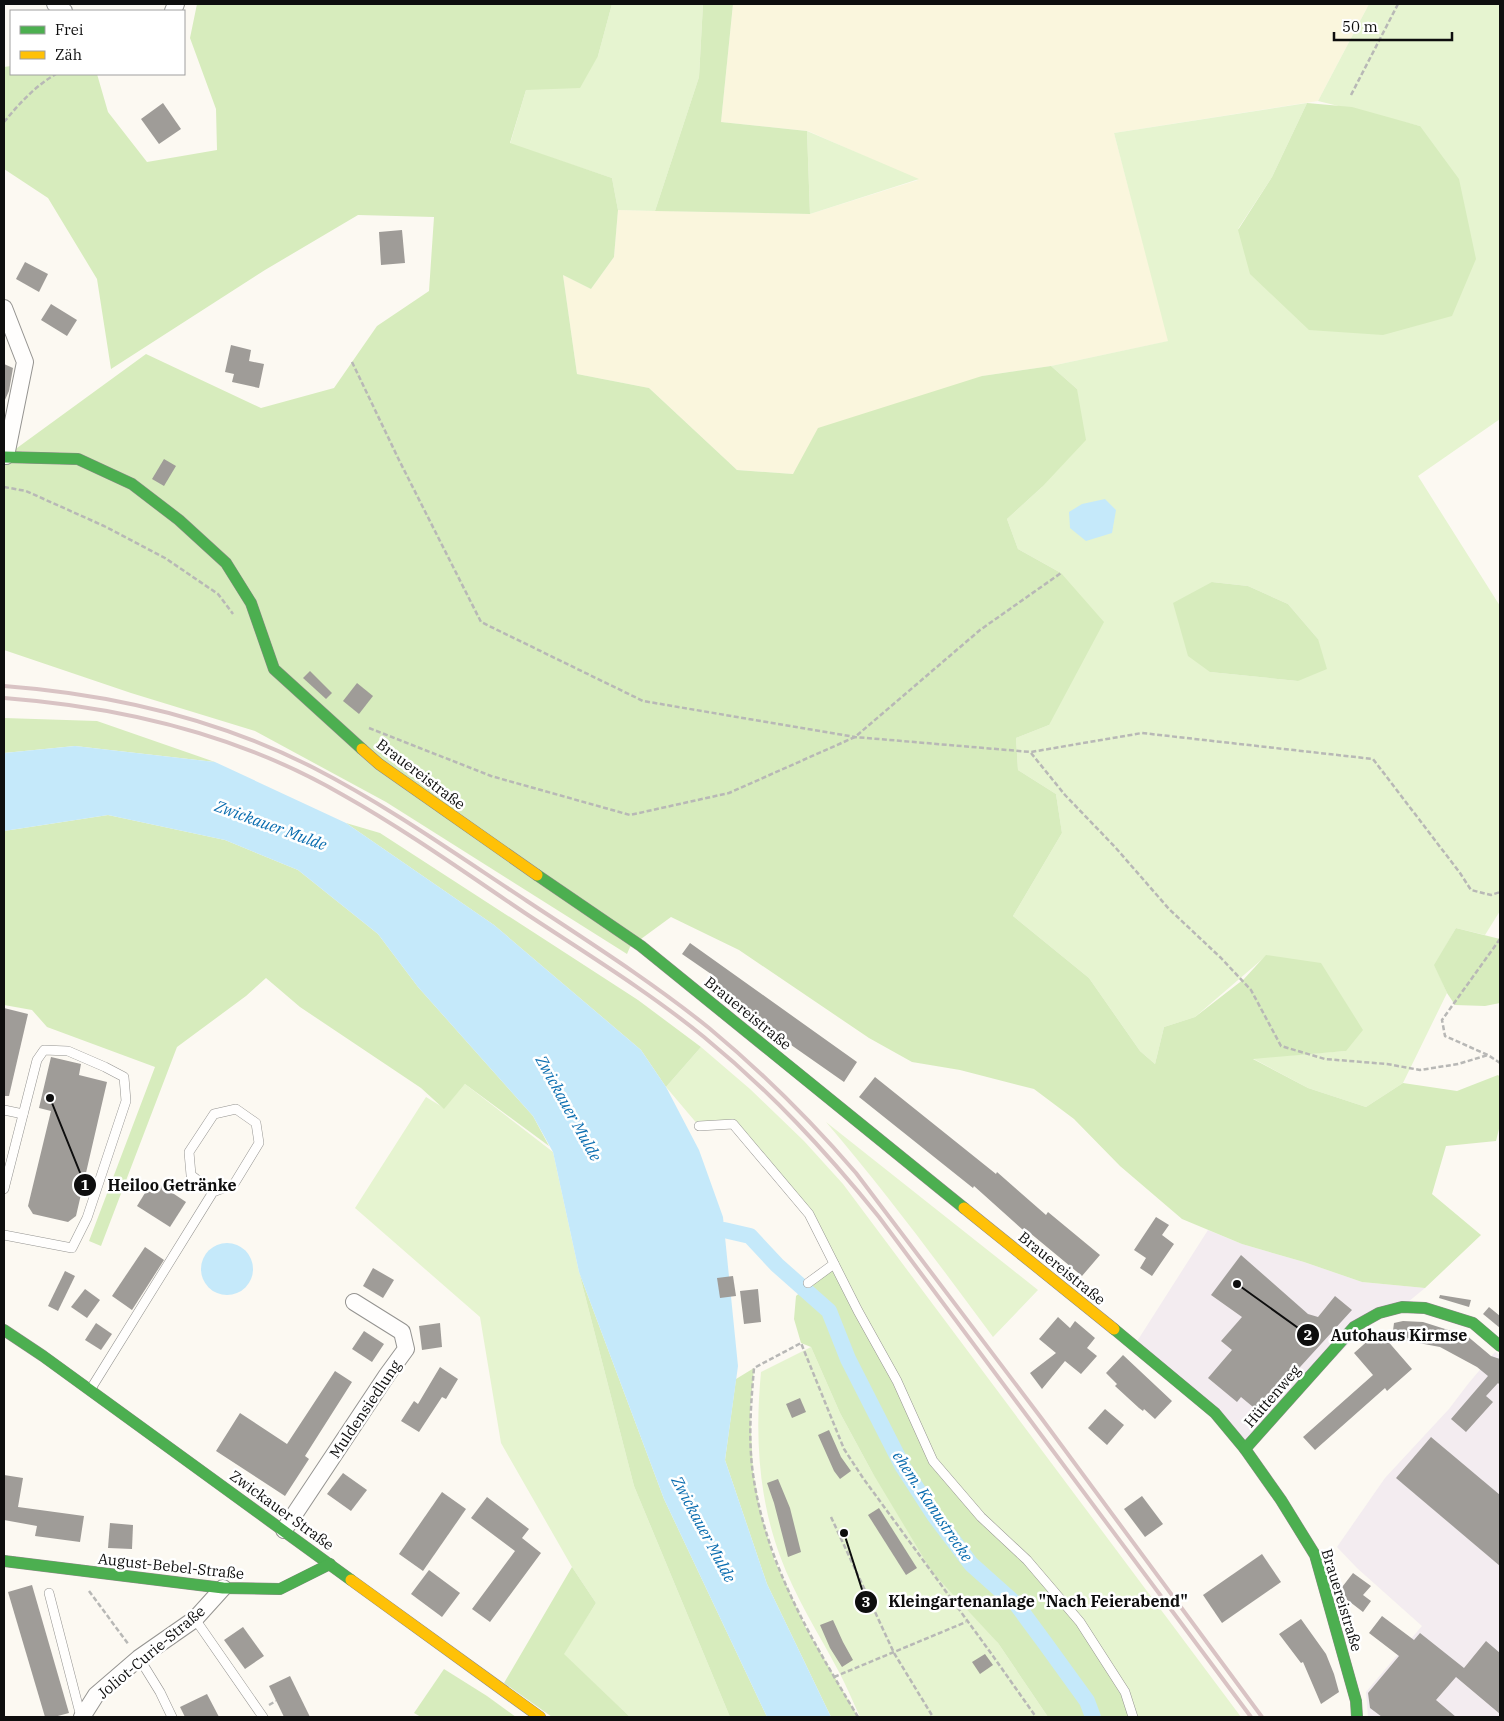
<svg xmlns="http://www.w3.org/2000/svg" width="1504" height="1721" viewBox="0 0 1504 1721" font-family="'IBM Plex Serif',serif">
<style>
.industrial{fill:#f3ecf0}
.farmland{fill:#faf6dd}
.green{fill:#e6f4d0;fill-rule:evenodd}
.forest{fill:#d7ecbd}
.water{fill:#c5e9fa}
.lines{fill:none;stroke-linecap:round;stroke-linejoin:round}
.canal{stroke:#c5e9fa;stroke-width:16}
.building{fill:#9f9c98}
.lane-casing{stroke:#959491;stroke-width:10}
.street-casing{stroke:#959491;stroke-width:18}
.fast-casing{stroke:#8c8a87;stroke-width:12}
.slow-casing{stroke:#8c8a87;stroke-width:12}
.path{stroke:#b8b8b6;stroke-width:2.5;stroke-dasharray:5 2.5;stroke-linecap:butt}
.lane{stroke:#fffefd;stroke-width:9}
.street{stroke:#fffefd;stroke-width:16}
.fast{stroke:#4caf50;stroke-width:11}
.slow{stroke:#ffc107;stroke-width:11}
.rail{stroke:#d9c3c4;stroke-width:4}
.labels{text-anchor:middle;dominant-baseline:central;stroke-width:5;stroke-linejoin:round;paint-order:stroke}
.street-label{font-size:15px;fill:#0e0e0e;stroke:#fff}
.water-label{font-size:16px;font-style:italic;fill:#096caf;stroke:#fff}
.leader{fill:none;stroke:#0e0e0e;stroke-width:2}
.callout-dot{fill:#0e0e0e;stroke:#fff;stroke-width:2}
.mark-label{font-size:15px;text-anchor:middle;font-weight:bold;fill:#fff}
.callout-label{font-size:16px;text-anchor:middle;font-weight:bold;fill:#0e0e0e;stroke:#fff;stroke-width:5;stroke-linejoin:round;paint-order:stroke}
</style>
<rect width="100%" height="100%" fill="#fcf9f2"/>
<g class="industrial">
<path d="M1208,1230l34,14 62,18 58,20 63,6 -23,19 -23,6 -134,136 -111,-103z"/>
<path d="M1495,1352l5,3v362h-132l-2,-25 56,-66 -65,-58 -20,-21 48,-69 64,-69 19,-25z"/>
</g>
<path class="farmland" d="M733,4h636l-51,97 -204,32 55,208 -118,25 -69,10 -189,98 -56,-4 -88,-82 -72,-14 -14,-99 28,14 23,-32 4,-47 192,4 108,-34 -110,-49 -87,-9z"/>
<g class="green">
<path d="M612,4h91l-4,73 -44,134 -37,-1 -6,-32 -102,-34 16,-54 72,-34z"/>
<path d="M1369,4h131v415l-82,57 82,130v305l-15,24 -29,-7 -21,37 12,28 -44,90 -37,24 -58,-19 -56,-30 94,-7 -80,-95 -71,61 -31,10 -9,37 -15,-13 -51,-73 -76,-62 49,-83 -6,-39 -38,-24 -2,-32 33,-13 12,-152 -43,-24 -11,-30 35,-32 35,-98 -26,-23 117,-25 -54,-208 193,-30 -35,74 -34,52 182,-103 -102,-25zM1212,582l36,4 40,18 30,35 -20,42 -88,-9z"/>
<path d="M807,131l112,48 -109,35z"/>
<path d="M701,1047l49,42 54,52 39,43 398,533h-108l-200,-256 -124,-247 -76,-90 -34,2 -33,-39z"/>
<path d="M465,1084l88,68 26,120 55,214 96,231h-100l-67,-63 33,-51 -24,-36 -71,-124 -21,-126 -125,-109 71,-111 18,11z"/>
<path d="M826,1122l212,168 -45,47c-54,-73 -108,-146 -167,-215z"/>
<path d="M811,1347l29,66 32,59 126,171 50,74h-188c-7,-15 -13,-30 -21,-45 -20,-38 -44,-75 -59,-116 -22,-60 -25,-121 -19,-184z"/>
</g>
<g class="forest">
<path d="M197,4h415l-14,52 -18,32 -54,2 -16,53 102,35 6,32 -4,47 -23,32 -28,-14 14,99 72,14 88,82 56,4 25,-46 164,-52 69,-10 26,23 9,51 -44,47 -35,32 11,30 43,24 43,49 -55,103 -33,13 2,32 38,24 6,39 -49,83 76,62 51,73 15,13 9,-37 31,-10 49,-38 22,-24 55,8 42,67 -17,21 -93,8 55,29 58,19 37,-24 54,8 41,-16 2,2v48l-4,16 -50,5 -14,48 49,41 -56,53 -63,-6 -58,-20 -62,-18 -60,-25 -62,-53 -46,-47 -40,-30 -74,-19 -48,-8 -43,-24 -130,-88 -68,-33 -41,30 -3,7 -241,-152 -131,-71 -124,-38 -127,-43v-190l2,-4 140,-102 115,54 73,-20 43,-62 52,-35 5,-74 -76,-2 -93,55 -154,99 -14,-90 -49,-81 -44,-29v-102l7,-1v8h86l11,38 39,50 70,-12 -1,-41 -26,-71z"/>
<path d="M703,4h30l-12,118 86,9 3,83 -155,-3 44,-134z"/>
<path d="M1307,103l45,4 68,19 39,53 17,80 -24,57 -69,19 -74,-5 -59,-56 -12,-44 34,-53z"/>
<path d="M1212,582l36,4 40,18 30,35 9,30 -29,12 -88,-9 -22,-16 -15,-53z"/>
<path d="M4,718l93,3 118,41 -140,-16 -71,7z"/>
<path d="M108,815l117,25 73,30 80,64 40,53 115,129 16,30 -84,-62 -21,25 -23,-21 -121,-81 -34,-29 -20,18 -69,51 -76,199 -12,-5 66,-174 -108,-40 -15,-17 -28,-5v-174z"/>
<path d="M346,823l34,10 258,167 63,47 -35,40 -25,-37 -147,-125z"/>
<path d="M1456,928l44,11v64l-15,3 -30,-1 -8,-12 -13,-28z"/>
<path d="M834,1264l99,197 147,161 45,70 8,25h-85l-50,-74 -66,-71 -60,-100 -32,-59 -29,-66 -10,-4 -7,-24 2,-23z"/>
<path d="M579,1272l85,227 103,218h-37l-96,-231z"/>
<path d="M754,1368l-4,43 3,62 7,38 14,48 32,69 52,89h-27l-64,-133 -42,-124 11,-81z"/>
<path d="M572,1567l24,36 -32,51 66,63h-78l-48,-34z"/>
<path d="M444,1669l43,27 29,21h-95l-7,-4z"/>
</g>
<g class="water">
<path d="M1105,499l11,11 -4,23 -26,8 -16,-13 -1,-16 13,-8z"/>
<path d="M75,746l140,16 131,61 148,102 147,125 25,37 33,63 24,67 15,149 -13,94 42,124 64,133h-64l-103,-218 -85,-227 -26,-120 -20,-36 -115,-129 -40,-53 -80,-64 -73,-30 -117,-25 -104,16v-78z"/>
<circle cx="227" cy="1269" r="26"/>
</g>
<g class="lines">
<path class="canal" d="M724,1230l26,6 27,29 52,46 19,48 55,108 31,48 37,49 46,41 28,38 42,58 6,16"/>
</g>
<g class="building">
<path d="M163,103l18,26 -22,15 -18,-25z"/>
<path d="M402,230l3,33 -24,2 -2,-33z"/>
<path d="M25,262l23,12 -9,18 -23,-13z"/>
<path d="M51,304l26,16 -10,16 -26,-16z"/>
<path d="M231,345l20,5 -2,11 15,3 -5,24 -27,-6 2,-8 -9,-2z"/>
<path d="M4,364l9,4 -4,23 -5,11z"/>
<path d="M164,459l12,7 -12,20 -12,-7z"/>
<path d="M310,671l22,22 -6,6 -23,-21z"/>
<path d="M357,683l16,13 -14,18 -16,-13z"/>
<path d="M690,943l167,119 -13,20 -60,-42 1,-2 -79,-57 5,-7 -29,-20z"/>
<path d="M4,1008l24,6 -19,82h-5z"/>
<path d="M51,1057l30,7 -2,11 28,7 -31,134 -8,6 -35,-8 -5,-8 23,-95 -12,-3z"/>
<path d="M875,1077l121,97 1,-2 49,43 2,-3 52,43 -18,21 -58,-48 -1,2 -49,-44 -1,2 -114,-91z"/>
<path d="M153,1180l33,22 -16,25 -33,-21z"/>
<path d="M1156,1217l13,8 -7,10 12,9 -22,32 -12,-8 6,-10 -12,-8z"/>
<path d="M145,1247l19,13 -32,50 -20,-14z"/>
<path d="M1241,1255l67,59 10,3 17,-21 17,14 -93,102 -18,-15 -4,5 -29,-24 24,-28 -11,-9 21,-24 -31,-22z"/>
<path d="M373,1268l21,12 -11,18 -20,-12z"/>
<path d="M65,1271l10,5 -17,35 -10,-5z"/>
<path d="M733,1276l3,20 -16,2 -3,-20z"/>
<path d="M85,1289l15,11 -13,18 -16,-11z"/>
<path d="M758,1289l3,33 -17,2 -4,-33z"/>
<path d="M1440,1295l31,5 -2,7 -30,-9z"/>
<path d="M1489,1307l11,9v12l-17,-14z"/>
<path d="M1058,1317l12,11 5,-7 20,17 -8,10 10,8 -16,18 -16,-13 -23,28 -12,-16 26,-20 -17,-14z"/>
<path d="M1403,1321l20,1 41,13v2l2,-2 25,21 9,3v26l-2,-2 -12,13 7,6 -27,30 -15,-13 37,-43 -11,-9 -37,-20 -48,-9 2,-15z"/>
<path d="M96,1323l16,11 -11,16 -16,-10z"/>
<path d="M440,1323l2,24 -20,3 -3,-24z"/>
<path d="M364,1331l20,13 -12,18 -20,-13z"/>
<path d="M1379,1331l33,38 -25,22 -2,-3 -70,62 -12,-13 70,-62 -19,-22z"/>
<path d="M1123,1355l49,46 -17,18 -11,-10 -1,2 -4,-3 -24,-22 2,-2 -11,-11z"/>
<path d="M440,1367l18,12 -12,20 -4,-2 -23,35 -18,-11 13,-20 4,3z"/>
<path d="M335,1371l17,11 -47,74 4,3 -24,37 -69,-45 24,-38 47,31z"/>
<path d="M800,1398l6,14 -14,6 -6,-14z"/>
<path d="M1105,1409l19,16 -17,20 -19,-17z"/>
<path d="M829,1430l12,27 10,14 -11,8 -6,-8 -16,-36z"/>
<path d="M1431,1437l69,58v71l-104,-88z"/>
<path d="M343,1473l24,17 -16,21 -24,-17z"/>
<path d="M4,1475l19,3 -5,29 66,9 -4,26 -45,-6 2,-10 -33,-6z"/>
<path d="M778,1479l12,29 11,44 -13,5 -14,-54 -7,-20z"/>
<path d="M442,1492l24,17 -43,62 -24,-17z"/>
<path d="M1142,1496l21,28 -18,13 -21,-28z"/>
<path d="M487,1497l42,32 -7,9 19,15 -51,69 -18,-13 43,-58 -44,-33z"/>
<path d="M879,1508l38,60 -11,7 -38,-60z"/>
<path d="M110,1523l23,2 -1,24 -24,-1z"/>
<path d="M1262,1554l19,28 -59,41 -19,-28z"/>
<path d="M429,1570l31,23 -18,24 -31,-23z"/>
<path d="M1353,1573l18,13 -8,9 8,6 -8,11 -22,-17 -2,-4z"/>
<path d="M32,1585l37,128 -15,4h-9l-37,-125z"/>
<path d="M1382,1616l32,24 6,-7 44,35 22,-27 14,12v61l-44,-37 -20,23 20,17h-74l-12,-9 -2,-15 31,-37 -30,-23z"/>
<path d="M1301,1619l25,35 8,20 5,18 -18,12 -18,-42 -2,1 -22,-29z"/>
<path d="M833,1620l10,22 10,18 -11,7 -12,-19 -10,-23z"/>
<path d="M243,1627l21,29 -19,13 -21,-29z"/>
<path d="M985,1654l8,11 -13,9 -8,-12z"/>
<path d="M290,1676l20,41h-26l-15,-31z"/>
<path d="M207,1694l12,23h-34l-5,-10z"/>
</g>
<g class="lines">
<defs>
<g id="lane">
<path d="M4,1110l19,4"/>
<path d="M699,1126l34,-2 76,90 49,97 39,70 36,80 48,56 46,43 53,62 45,70 8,25"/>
<path d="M4,1189l33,-129 7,-10 24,1 37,16 19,10 2,24 -39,117 -15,30 -68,-13"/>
<path d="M808,1283l26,-19"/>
<path d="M92,1387l121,-195 21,-8 25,-41 -3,-20 -20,-14 -22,5 -25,38 2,23 22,17"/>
<path d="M49,1593l32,124"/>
<path d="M195,1619l68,98"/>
<path d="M139,1658l21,34 12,25"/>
</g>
<g id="street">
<path d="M55,4l9,7"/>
<path d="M173,11l3,-7"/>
<path d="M4,308l21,54 -19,94"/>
<path d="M284,1530l103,-155 19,-26 -4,-17 -48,-30"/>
<path d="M82,1717l14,-22 43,-37 56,-39 28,-31"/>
</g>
<g id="fast">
<path d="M4,457l74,2 54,25 47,36 47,43 25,40 23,66 88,80"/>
<path d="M537,875l104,71 323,262"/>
<path d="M1114,1329l101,84 30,36 36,51 34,55 41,146 1,16"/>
<path d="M4,1330l39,26 308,224"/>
<path d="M1245,1449l109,-122 25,-14 23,-6 23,1 48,15 27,23"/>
<path d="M4,1561l219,27 57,1 50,-25"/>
</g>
<g id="slow">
<path d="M362,749l17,15 158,111"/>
<path d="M964,1208l150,121"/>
<path d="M351,1580l189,137"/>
</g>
</defs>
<use href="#lane" class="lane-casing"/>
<use href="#street" class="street-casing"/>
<use href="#fast" class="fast-casing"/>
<use href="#slow" class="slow-casing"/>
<g class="path">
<path d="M1351,95l47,-91"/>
<path d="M4,122c15,-18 31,-36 52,-48"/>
<path d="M352,362l47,98 82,162 162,79 212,36 176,15 111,-19 231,26 87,114 11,17 20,5 9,-3"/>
<path d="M4,487l22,4 78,35 61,32 53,36 15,20"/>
<path d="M369,728l122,48 139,39 99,-22 126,-56 125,-107 81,-57"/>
<path d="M1031,753l34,42 50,52 54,62 52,49 30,32 30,56 44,13 62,5 33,6 38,-6 30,-9"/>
<path d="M1500,939l-58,81 3,16 43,19 12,8"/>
<path d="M831,1517l63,136 39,64"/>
<path d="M89,1591l40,54"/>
<path d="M834,1677l132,-55"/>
<path d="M269,1705l7,-4"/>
<path d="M858,1717c-46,-77 -92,-152 -105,-243 -5,-35 -2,-71 1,-106l47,-25 43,106 19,29 125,171 48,68"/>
</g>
<use href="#lane" class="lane"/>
<use href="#street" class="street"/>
<use href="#fast" class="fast"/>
<use href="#slow" class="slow"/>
<g class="rail">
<path d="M4,686c106,8 214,33 310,82 74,38 143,87 213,133 62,41 125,81 182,127 53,44 102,93 147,145l186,246 220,298"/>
<path d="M4,698c118,9 236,37 339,97 64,36 124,79 185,120 59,39 121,77 176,122 67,55 121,113 175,180l372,500"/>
</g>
</g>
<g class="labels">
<g class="street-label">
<text transform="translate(421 774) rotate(37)">Brauereistraße</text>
<text transform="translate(748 1013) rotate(39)">Brauereistraße</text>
<text transform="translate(1062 1268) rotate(39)">Brauereistraße</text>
<text transform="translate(1272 1396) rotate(-49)">Hüttenweg</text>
<text transform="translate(365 1409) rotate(-56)">Muldensiedlung</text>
<text transform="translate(282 1510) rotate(36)">Zwickauer Straße</text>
<text transform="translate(171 1566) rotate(6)">August-Bebel-Straße</text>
<text transform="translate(1342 1600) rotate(73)">Brauereistraße</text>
<text transform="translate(151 1652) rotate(-40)">Joliot-Curie-Straße</text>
</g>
<g class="water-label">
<text transform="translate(271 825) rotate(20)">Zwickauer Mulde</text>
<text transform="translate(569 1108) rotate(61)">Zwickauer Mulde</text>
<text transform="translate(933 1506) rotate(56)">ehem. Kanustrecke</text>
<text transform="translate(704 1529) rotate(62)">Zwickauer Mulde</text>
</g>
</g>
<path class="leader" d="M50 1098L85 1185M1237 1284L1308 1335M844 1533L866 1602"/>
<g class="callout-dot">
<circle cx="50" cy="1098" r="5"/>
<circle cx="1237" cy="1284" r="5"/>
<circle cx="844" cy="1533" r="5"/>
<circle cx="85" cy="1185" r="12"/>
<circle cx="1308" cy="1335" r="12"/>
<circle cx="866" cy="1602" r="12"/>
</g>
<g class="mark-label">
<text x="85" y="1190">1</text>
<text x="1308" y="1340">2</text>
<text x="866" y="1607">3</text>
</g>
<g class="callout-label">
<text x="172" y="1191">Heiloo Getränke</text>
<text x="1399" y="1341">Autohaus Kirmse</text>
<text x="1038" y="1607">Kleingartenanlage "Nach Feierabend"</text>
</g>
<rect width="1504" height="1721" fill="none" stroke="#0e0e0e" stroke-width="10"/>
<rect x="10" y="10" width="175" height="65" fill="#ffffff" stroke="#9f9f9f"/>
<rect x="20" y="26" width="25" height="8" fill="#4caf50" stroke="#9f9f9f"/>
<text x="55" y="35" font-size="15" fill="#0e0e0e">Frei</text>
<rect x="20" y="51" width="25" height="8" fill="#ffc107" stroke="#9f9f9f"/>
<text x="55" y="60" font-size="15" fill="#0e0e0e">Zäh</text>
<path d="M1334 32v8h118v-8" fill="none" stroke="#0e0e0e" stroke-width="2.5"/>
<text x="1342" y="32" font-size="15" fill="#0e0e0e" stroke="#ffffff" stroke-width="4" paint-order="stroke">50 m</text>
</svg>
